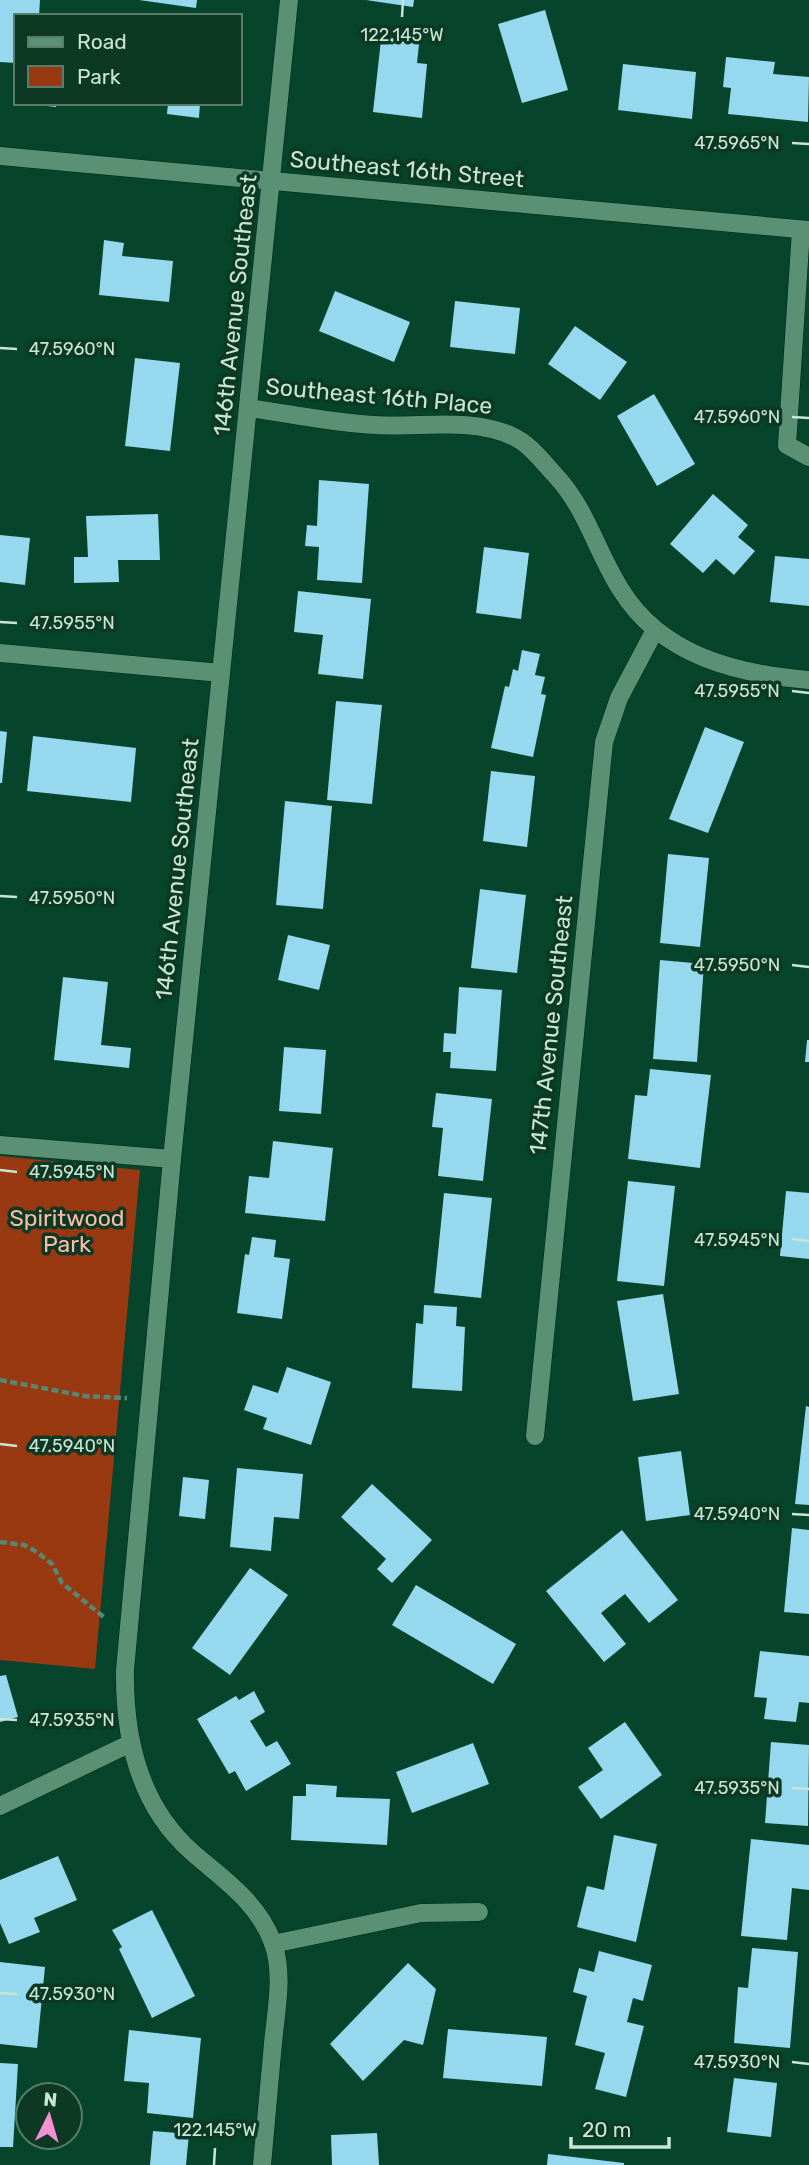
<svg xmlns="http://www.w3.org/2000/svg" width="809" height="2165" viewBox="0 0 809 2165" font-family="Rubik,sans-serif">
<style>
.green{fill:#983911}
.building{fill:#96d8ee}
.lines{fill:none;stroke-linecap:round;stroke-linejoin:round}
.minor-casing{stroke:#002816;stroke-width:19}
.path{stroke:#578773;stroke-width:4.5;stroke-dasharray:7 3.5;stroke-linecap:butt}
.minor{stroke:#5a9175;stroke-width:18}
.ticks{fill:none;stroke:#c9e5d5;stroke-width:2.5}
.labels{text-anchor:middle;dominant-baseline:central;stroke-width:7;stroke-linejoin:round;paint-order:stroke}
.street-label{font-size:23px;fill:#c9e5d5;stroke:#0c3824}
.park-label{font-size:23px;fill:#fabda7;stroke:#0c3824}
.ticks-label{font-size:18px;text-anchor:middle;fill:#c9e5d5;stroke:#0c3824;stroke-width:7;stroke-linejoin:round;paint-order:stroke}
</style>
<rect width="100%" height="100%" fill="#06442c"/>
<path class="green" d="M0,1156l140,14 -45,499 -95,-9z"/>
<g class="building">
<path d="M0,0h40l-1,16h-23v47l-16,-1z"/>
<path d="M139,0h58l-1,8z"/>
<path d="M366,0h48l-1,7z"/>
<path d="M545,10l23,80 -46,13 -24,-79z"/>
<path d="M382,31l38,4 -3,28 10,1 -5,54 -49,-6z"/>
<path d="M726,57l49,5 -2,12 36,3 -1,45 -80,-8 3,-26 -8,-1z"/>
<path d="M623,64l73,8 -4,47 -74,-9z"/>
<path d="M39,103h17v4l-17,-2z"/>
<path d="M168,103h32l-1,15 -32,-4z"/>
<path d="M104,240l20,3 -2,13 51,5 -4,41 -70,-7z"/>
<path d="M335,291l75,31 -16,40 -75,-31z"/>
<path d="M455,301l65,7 -5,46 -65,-7z"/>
<path d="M575,326l52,36 -27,38 -52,-36z"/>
<path d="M135,358l45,5 -10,88 -45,-5z"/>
<path d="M654,394l41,70 -38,22 -40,-70z"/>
<path d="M319,480l50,4 -7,99 -45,-3 2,-33 -14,-1 2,-21 10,1z"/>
<path d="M713,494l35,31 -10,12 17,14 -21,24 -18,-16 -13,14 -33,-29z"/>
<path d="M158,514l2,46h-42l1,22 -45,1v-26h14l-2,-41z"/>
<path d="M0,535l30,3 -5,47 -25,-3z"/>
<path d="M484,547l45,6 -8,66 -45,-6z"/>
<path d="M775,556l34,3v47l-39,-4z"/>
<path d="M298,591l73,8 -8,80 -45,-5 5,-39 -29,-3z"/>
<path d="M522,650l18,4 -5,21 10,2 -4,17 5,1 -13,62 -42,-9 14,-62 4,1 4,-18 5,2z"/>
<path d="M336,701l46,4 -10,99 -45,-4z"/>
<path d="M705,727l39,15 -36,91 -39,-14z"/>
<path d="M0,731l7,1 -5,51h-2z"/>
<path d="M33,736l103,12 -5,54 -104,-11z"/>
<path d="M491,771l44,5 -8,71 -44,-6z"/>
<path d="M285,801l47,5 -9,103 -47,-4z"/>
<path d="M668,854l41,4 -9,89 -40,-4z"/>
<path d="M480,889l46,6 -9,78 -46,-5z"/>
<path d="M288,935l42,10 -11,45 -41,-10z"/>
<path d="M660,960l44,4 -7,98 -44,-3z"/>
<path d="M63,977l45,5 -7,63 30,3 -2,20 -75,-8z"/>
<path d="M459,987l43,3 -6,81 -46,-3 1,-16h-8l1,-19 12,1z"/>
<path d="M807,1040h2v22h-4z"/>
<path d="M284,1047l42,3 -5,64 -42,-3z"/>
<path d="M650,1069l61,6 -11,93 -72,-9 7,-64 12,1z"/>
<path d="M436,1093l56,6 -9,82 -45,-5 5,-48 -11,-1z"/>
<path d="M273,1141l60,7 -8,73 -80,-8 4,-37 20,2z"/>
<path d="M628,1181l47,5 -11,100 -47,-5z"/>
<path d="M786,1191l23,2v66l-29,-3z"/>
<path d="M444,1193l48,5 -11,100 -47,-5z"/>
<path d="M252,1237l24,3 -2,17 16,2 -8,60 -45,-6 8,-59 4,1z"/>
<path d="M663,1294l16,100 -46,7 -16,-100z"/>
<path d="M424,1305l33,2 -1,19 9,1 -3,64 -50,-3 4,-65 7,1z"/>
<path d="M287,1367l44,15 -20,63 -48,-16 4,-11 -23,-8 9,-25 25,8z"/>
<path d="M806,1406l3,1v98l-14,-1z"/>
<path d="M681,1451l9,64 -44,6 -8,-64z"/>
<path d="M237,1468l66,6 -4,45 -25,-2 -3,34 -41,-4z"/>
<path d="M183,1477l26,3 -4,39 -26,-3z"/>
<path d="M372,1484l60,56 -40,43 -15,-14 9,-10 -45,-42z"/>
<path d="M792,1528l17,2v84l-25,-2z"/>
<path d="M622,1530l56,70 -29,23 -24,-29 -24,19 25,31 -22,18 -58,-71z"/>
<path d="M250,1568l38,27 -58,80 -38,-27z"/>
<path d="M416,1585l100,59 -23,40 -101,-59z"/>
<path d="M760,1651l49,5v47l-10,-1 -3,20 -32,-3 3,-21 -13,-1z"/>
<path d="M6,1675l12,42 -18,5v-46z"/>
<path d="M254,1691l11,21 -15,9 16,26 11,-6 14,23 -45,27 -11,-20 -6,3 -32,-55 39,-23 3,4z"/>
<path d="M625,1722l37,53 -61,44 -23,-32 25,-17 -15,-22z"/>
<path d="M771,1742l38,3 -1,81 -43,-3z"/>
<path d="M473,1743l16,41 -77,29 -16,-41z"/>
<path d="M306,1784l31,2 -1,11 54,2 -3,46 -96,-5 2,-44h13z"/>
<path d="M614,1835l43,9 -21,98 -59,-15 10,-41 17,4z"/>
<path d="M751,1839l58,6v45l-17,-2 -5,52 -46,-4z"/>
<path d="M58,1856l19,44 -43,18 6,14 -31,12 -9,-21v-43z"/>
<path d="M152,1910l43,86 -43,22 -33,-69 3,-2 -10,-17z"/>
<path d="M752,1948l46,4 -8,96 -56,-5 4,-56 10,1z"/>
<path d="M599,1951l53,14 -9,36 -10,-3 -6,24 17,4 -18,71 -31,-8 10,-36 -30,-8 12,-49 -14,-4 6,-24 15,4z"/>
<path d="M0,1962l45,5 -8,81 -37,-4z"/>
<path d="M408,1963l28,26 -13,56 -19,-5 -41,41 -33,-37z"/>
<path d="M448,2029l99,8 -5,49 -99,-8z"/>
<path d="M129,2030l72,8 -8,80 -46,-5 2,-30 -25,-2z"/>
<path d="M0,2063l18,1 -5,83h-13z"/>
<path d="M734,2078l43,5 -6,54 -44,-5z"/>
<path d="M153,2131l36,3 -3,31h-36z"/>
<path d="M377,2133l2,32h-47l-1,-30z"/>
<path d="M548,2154l76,9v2h-77z"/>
</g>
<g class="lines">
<defs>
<g id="minor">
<path d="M0,156l809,74"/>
<path d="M801,230l-14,215 22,12"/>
<path d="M249,408c42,6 84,15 126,17 44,3 96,-8 137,11 17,7 31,26 43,39 32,34 41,76 66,115 41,66 116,84 188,90"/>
<path d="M0,653l221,20"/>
<path d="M0,1145l172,14"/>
<path d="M535,1436l69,-694 15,-44 36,-68"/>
<path d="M0,1806l131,-63"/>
<path d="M273,1944l148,-31 58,-1"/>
<path d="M262,2165c4,-41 7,-81 11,-122 3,-32 11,-69 0,-100 -15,-41 -49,-63 -80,-90 -54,-47 -69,-116 -68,-183l47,-511 117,-1159"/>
</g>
</defs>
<use href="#minor" class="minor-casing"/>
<g class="path">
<path d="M0,1380l85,16 42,2"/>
<path d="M0,1542l24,3 13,7 15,12 10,19 43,35"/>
</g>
<use href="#minor" class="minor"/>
</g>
<path class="ticks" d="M402,17l1,-17M792,143l17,1M0,348l17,1M792,417l17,1M0,622l17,1M792,691l17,2M0,896l17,1M792,965l17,2M0,1170l17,2M792,1239l17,2M0,1444l17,2M792,1514l17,1M0,1719l17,1M792,1788l17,1M0,1993l17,1M792,2062l17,2M214,2165l1,-17"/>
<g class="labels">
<g class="street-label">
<text transform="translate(407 169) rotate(5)">Southeast 16th Street</text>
<text transform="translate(235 305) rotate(-84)">146th Avenue Southeast</text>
<text transform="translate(379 396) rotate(5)">Southeast 16th Place</text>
<text transform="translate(177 869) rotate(-84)">146th Avenue Southeast</text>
<text transform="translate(551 1025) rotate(-84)">147th Avenue Southeast</text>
</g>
<g class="park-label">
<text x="67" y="1218">Spiritwood<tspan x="67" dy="26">Park</tspan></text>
</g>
</g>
<g class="ticks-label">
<text x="402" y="41">122.145°W</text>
<text x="737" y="149">47.5965°N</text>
<text x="72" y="355">47.5960°N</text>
<text x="737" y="423">47.5960°N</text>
<text x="72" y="629">47.5955°N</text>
<text x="737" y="697">47.5955°N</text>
<text x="72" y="904">47.5950°N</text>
<text x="737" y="971">47.5950°N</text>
<text x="72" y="1178">47.5945°N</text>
<text x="737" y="1246">47.5945°N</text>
<text x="72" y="1452">47.5940°N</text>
<text x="737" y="1520">47.5940°N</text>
<text x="72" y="1726">47.5935°N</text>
<text x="737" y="1794">47.5935°N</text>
<text x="72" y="2000">47.5930°N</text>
<text x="737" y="2068">47.5930°N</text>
<text x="215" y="2136">122.145°W</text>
</g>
<rect x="14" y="14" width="228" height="91" fill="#0c3824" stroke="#587d6b" stroke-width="2"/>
<rect x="28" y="37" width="35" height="10" fill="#5a9175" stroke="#587d6b" stroke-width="2"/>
<text x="77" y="49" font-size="21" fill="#c9e5d5">Road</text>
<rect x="28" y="66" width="35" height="21" fill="#983911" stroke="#587d6b" stroke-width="2"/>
<text x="77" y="84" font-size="21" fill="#c9e5d5">Park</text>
<g transform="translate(49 2116) rotate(5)"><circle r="33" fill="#0c3824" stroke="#587d6b" stroke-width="2"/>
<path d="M0-5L12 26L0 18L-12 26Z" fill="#f491d4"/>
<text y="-10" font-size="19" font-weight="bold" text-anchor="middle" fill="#c9e5d5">N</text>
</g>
<path d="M571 2137v10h98v-10" fill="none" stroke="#c9e5d5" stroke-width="3.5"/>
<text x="582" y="2137" font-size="21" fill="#c9e5d5" stroke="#0c3824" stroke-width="5" paint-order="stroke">20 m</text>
</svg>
